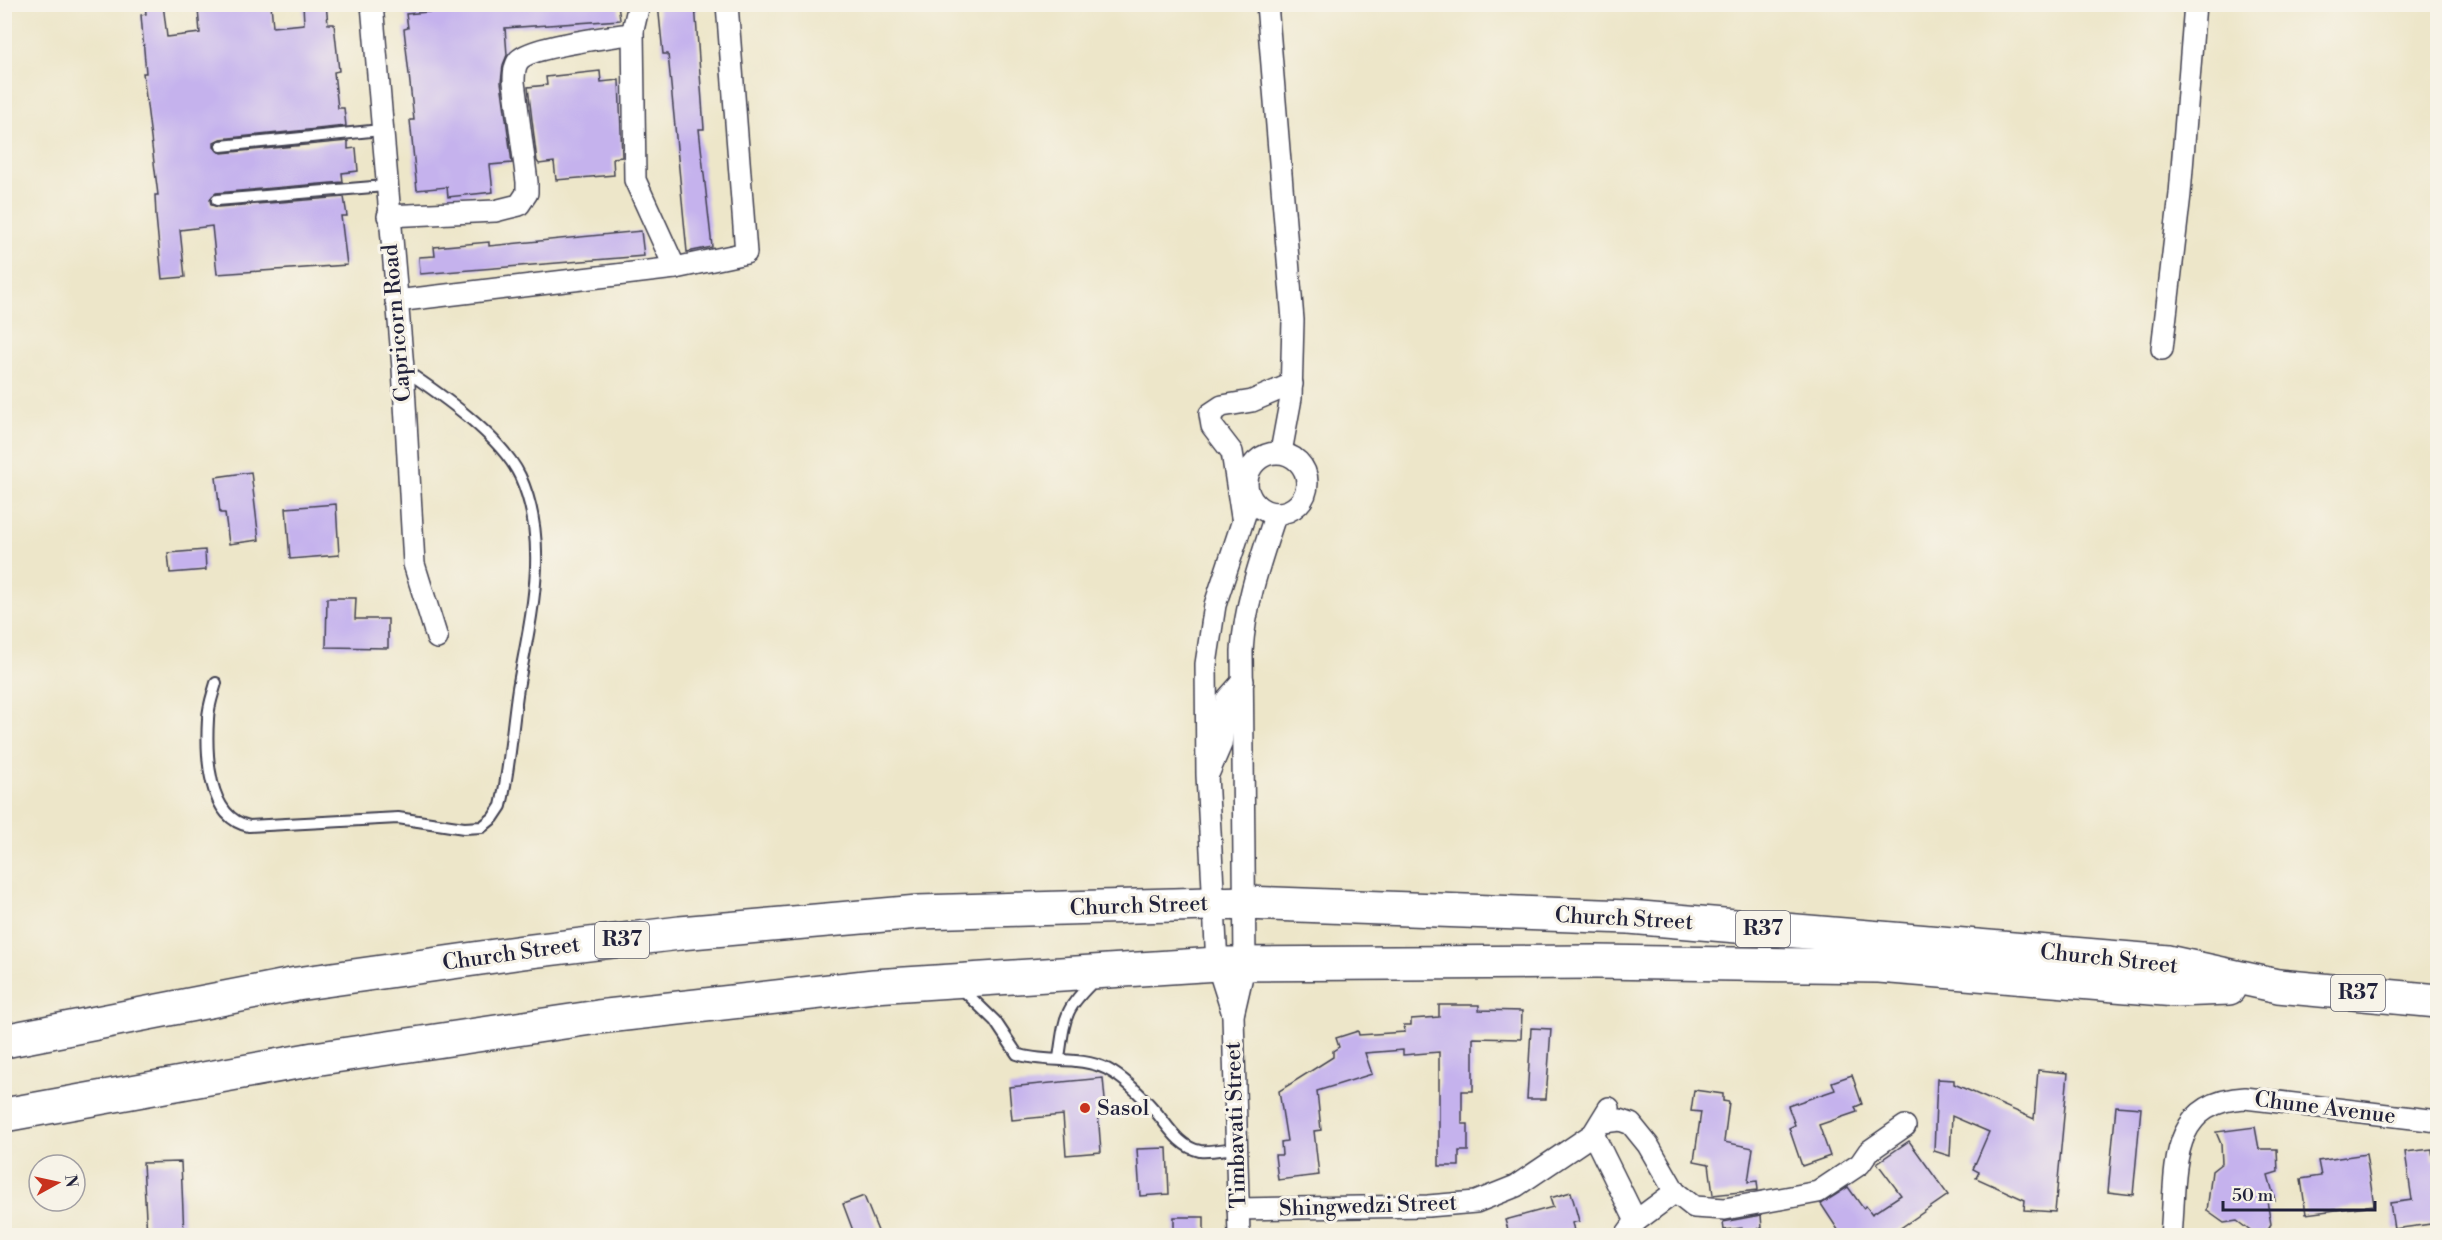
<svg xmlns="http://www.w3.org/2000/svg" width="2442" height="1240" viewBox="0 0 2442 1240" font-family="'Libre Bodoni',serif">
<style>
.building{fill:#c5b2ed}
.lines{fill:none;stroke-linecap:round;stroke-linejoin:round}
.service-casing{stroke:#403f50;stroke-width:14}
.minor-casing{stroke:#403f50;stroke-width:24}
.primary-casing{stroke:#403f50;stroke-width:36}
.service{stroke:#fff;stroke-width:10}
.minor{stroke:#fff;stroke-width:21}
.primary{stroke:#fff;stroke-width:33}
.poi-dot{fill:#c8321e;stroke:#f7f3e8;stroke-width:2}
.labels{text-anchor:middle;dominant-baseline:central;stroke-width:6;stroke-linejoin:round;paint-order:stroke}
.shield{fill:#f7f3e8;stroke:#62616f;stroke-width:1.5}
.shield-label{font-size:21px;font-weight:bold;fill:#22223b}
.street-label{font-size:22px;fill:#22223b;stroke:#f7f3e8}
.poi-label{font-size:22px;fill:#22223b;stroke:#f7f3e8;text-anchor:start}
</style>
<rect width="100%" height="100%" fill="#f7f3e8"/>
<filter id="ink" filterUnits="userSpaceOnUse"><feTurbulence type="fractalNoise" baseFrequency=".0167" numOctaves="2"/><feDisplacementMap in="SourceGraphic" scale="12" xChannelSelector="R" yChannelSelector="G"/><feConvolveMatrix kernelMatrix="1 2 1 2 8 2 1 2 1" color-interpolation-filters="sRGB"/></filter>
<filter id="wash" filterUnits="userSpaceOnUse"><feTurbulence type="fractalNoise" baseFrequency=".008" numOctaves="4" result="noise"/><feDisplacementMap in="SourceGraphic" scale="24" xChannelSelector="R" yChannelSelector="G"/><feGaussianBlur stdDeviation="1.35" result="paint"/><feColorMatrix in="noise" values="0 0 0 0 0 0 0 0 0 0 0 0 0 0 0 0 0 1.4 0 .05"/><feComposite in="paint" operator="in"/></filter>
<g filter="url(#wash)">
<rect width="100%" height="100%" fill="#ede6c9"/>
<g id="blocks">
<g class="building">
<path d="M145,4h18l4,33 33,-4 -2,-24h4v-5h69l2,23 31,-3 -1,-20h23l2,20h6l5,47 -5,1 4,36h6l2,18 -126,13 -6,3v5l8,6 126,-12v8l8,-1 2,23 -16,2 1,9 -127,11 -6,7 1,5 7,2 126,-10 3,19h-6l6,49 -130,9 -5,-48 -32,4 5,47 -23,2 -6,-63 -1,-21h3l-15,-122h3l-5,-58 5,-1z"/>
<path d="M448,4h170l2,16 -115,8 2,27 -4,10 -2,17 11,81 -22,2 3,27 -45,5 -1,-10 -30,3 -7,-70h4l-10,-91 4,-1 -2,-14 43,-4z"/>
<path d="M658,4h37l9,125h-5l13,118 -25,5 -19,-198h-5z"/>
<path d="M600,71l1,11 18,-2 3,77 -9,1 1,17 -58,5 -2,-18 -15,2 -2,-3 -9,-74 19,-2 -1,-8z"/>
<path d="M641,231l3,25 -224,18 -1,-17 16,-1 -1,-9 55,-5v4z"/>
<path d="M251,472l8,68 -30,4 -4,-31h-5l-4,-36z"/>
<path d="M336,504l3,51 -49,4 -4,-51z"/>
<path d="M205,550l1,20 -36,3 -2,-20z"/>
<path d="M327,598h29l-1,21h33v29l-62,-1z"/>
<path d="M1439,1005h40v5l43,1 -1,28 -48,-1v53h-11v33h6v27h-9v15h-20v-114l-36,3v-5l-38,3 7,21 -55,17 4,39 -7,1 5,44 -41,5 -3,-25h7l-1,-13 6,-1 -8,-50 54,-34v-6l6,-4 -3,-9 22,-7 1,4 46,-3 -1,-7h7v-6l28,-2z"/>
<path d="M1531,1028l20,1 -5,70h-19z"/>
<path d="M2038,1070l30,3 -13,139 -31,-2 1,-10 -49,-22 3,-6 -6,-3 16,-37 -37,-16 -2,40 -16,-5 3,-72 17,1v4l80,35z"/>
<path d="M1852,1075l10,29 -7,3 2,5 -38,13 11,31 -28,10 -13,-38 6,-3 -7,-19 47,-16 -3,-8z"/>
<path d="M1103,1078l3,33 -8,1 3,40 -35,3 -3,-40 -51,5 -3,-33z"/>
<path d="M1694,1090l29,4v7l6,1 -5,40 29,6 -5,34 9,-1 1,9 -45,5 -4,-31 -15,-3 7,-49 -10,-1z"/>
<path d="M2116,1106l25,2 -8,87 -25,-3z"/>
<path d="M2255,1127l4,22h18l1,23 -10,3 7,25 -8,1 4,23 -7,12h-7l-20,-15 -13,2 -17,-12 5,-40 10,-8 -1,-19 -5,-12z"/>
<path d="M1909,1141l39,54 -59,41h-47l-21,-32 27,-17 15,21 3,-2 6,8 29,-19 -24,-32z"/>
<path d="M1167,1148l2,46 -29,2 -3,-47z"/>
<path d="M2432,1149l1,12 5,-1v63l-44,6 -4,-26 22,-3 -7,-48z"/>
<path d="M2366,1154l8,51 -68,9 -5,-35 20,-3 -3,-15z"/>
<path d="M181,1162l3,74h-37l-4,-73z"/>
<path d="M1571,1192l8,29 -7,2 2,7 -22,6h-42l-5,-16 48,-13 -3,-9z"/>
<path d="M864,1196l16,40h-25l-12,-32z"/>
<path d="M1761,1215l1,13 -19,3 -1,-3 -18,2 -1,-8z"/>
<rect x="1174" y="1217" width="30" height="19"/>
</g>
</g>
</g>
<g filter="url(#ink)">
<use href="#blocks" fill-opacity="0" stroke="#403f50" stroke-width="1.5"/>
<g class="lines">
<defs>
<g id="service">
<path d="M221,146l160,-16"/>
<path d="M217,200l168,-14"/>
<path d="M216,683c-3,11 -8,24 -8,36 -2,34 -1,99 41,107l149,-8 66,10 18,-1 11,-9 8,-12c9,-39 11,-79 17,-118 12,-68 33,-144 2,-212 -19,-40 -81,-83 -117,-107"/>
<path d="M960,987l35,34 22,33c29,10 61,1 90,15 17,9 36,28 49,43 12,14 23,35 44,39 11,1 25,-2 36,-3"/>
<path d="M1059,1058c6,-42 5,-49 37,-79"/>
</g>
<g id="minor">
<path d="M372,4l31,364 11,196 23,74"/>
<path d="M1267,4l26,316 -2,78 -10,54"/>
<path d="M633,30l2,150 40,88"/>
<path d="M388,216l107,-5 24,-6 8,-12v-11l-13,-100c0,-7 0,-16 5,-22 13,-14 87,-22 109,-26l5,-4 6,-26"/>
<path d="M396,301l279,-33 71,-15 -19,-249"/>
<path d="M2162,349l18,-155 15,-190"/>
<circle cx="1277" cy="483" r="30"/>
<path d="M1242,517l-10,-65 -20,-26 -2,-12 12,-8 30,-5 40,-17"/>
<path d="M1209,772l12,-28 6,-45 16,-18"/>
<path d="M1233,1014l-16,-50 -10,-189 -1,-111 9,-59 35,-106"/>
<path d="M1603,1122l17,-2 11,4 17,21 27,47 19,15 31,2 93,-17 42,-28 9,-13 36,-25"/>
<path d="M1593,1134l43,87"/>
<path d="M1238,1209l190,-3 48,-4 40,-16 77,-52 16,-26"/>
<path d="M1239,1236l-6,-221 12,-52 -3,-312c3,-48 19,-92 34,-138"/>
<path d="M1625,1236l11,-15 39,-29"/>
<path d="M2171,1236c6,-60 -6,-134 74,-138l193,23"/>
</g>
<g id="primary">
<path d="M4,1041l293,-57 226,-32 157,-19 238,-21 328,-9 383,14 539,45 110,24 160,15"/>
<path d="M4,1115l310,-56 284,-42 276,-31 343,-22 379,-2 283,4 297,24 53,-2"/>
</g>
</defs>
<use href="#service" class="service-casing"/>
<use href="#minor" class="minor-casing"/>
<use href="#primary" class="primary-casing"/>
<use href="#service" class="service"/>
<use href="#minor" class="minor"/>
<use href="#primary" class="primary"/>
</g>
</g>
<circle class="poi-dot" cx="1085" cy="1108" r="6"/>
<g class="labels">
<g class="shield">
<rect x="1736" y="911" width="54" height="36" rx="4.5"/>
<rect x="595" y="922" width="54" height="36" rx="4.5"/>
<rect x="2331" y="975" width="54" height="36" rx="4.5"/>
</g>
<g class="shield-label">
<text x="1763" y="929">R37</text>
<text x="622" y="940">R37</text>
<text x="2358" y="993">R37</text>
</g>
<g class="street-label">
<text transform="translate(397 323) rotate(-95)">Capricorn Road</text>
<text transform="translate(1139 906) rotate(-2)">Church Street</text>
<text transform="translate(1624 919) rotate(3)">Church Street</text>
<text transform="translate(511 954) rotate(-8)">Church Street</text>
<text transform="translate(2109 959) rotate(6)">Church Street</text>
<text transform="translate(2325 1108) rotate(7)">Chune Avenue</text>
<text transform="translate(1236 1125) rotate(-92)">Timbavati Street</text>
<text transform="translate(1368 1206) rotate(-2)">Shingwedzi Street</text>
</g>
<g class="poi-label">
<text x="1097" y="1108">Sasol</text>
</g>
</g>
<rect width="2442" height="1240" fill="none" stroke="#f7f3e8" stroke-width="24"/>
<g transform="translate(57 1183) rotate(82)"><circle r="28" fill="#f7f3e8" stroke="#a29fa3" stroke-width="1.5"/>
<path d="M0-4.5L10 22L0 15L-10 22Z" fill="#c8321e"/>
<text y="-9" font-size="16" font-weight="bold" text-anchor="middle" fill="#22223b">N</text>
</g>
<path d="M2223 1201v9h152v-9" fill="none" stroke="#22223b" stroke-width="3"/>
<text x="2232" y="1201" font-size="18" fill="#22223b" stroke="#f7f3e8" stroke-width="4.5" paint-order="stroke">50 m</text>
</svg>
